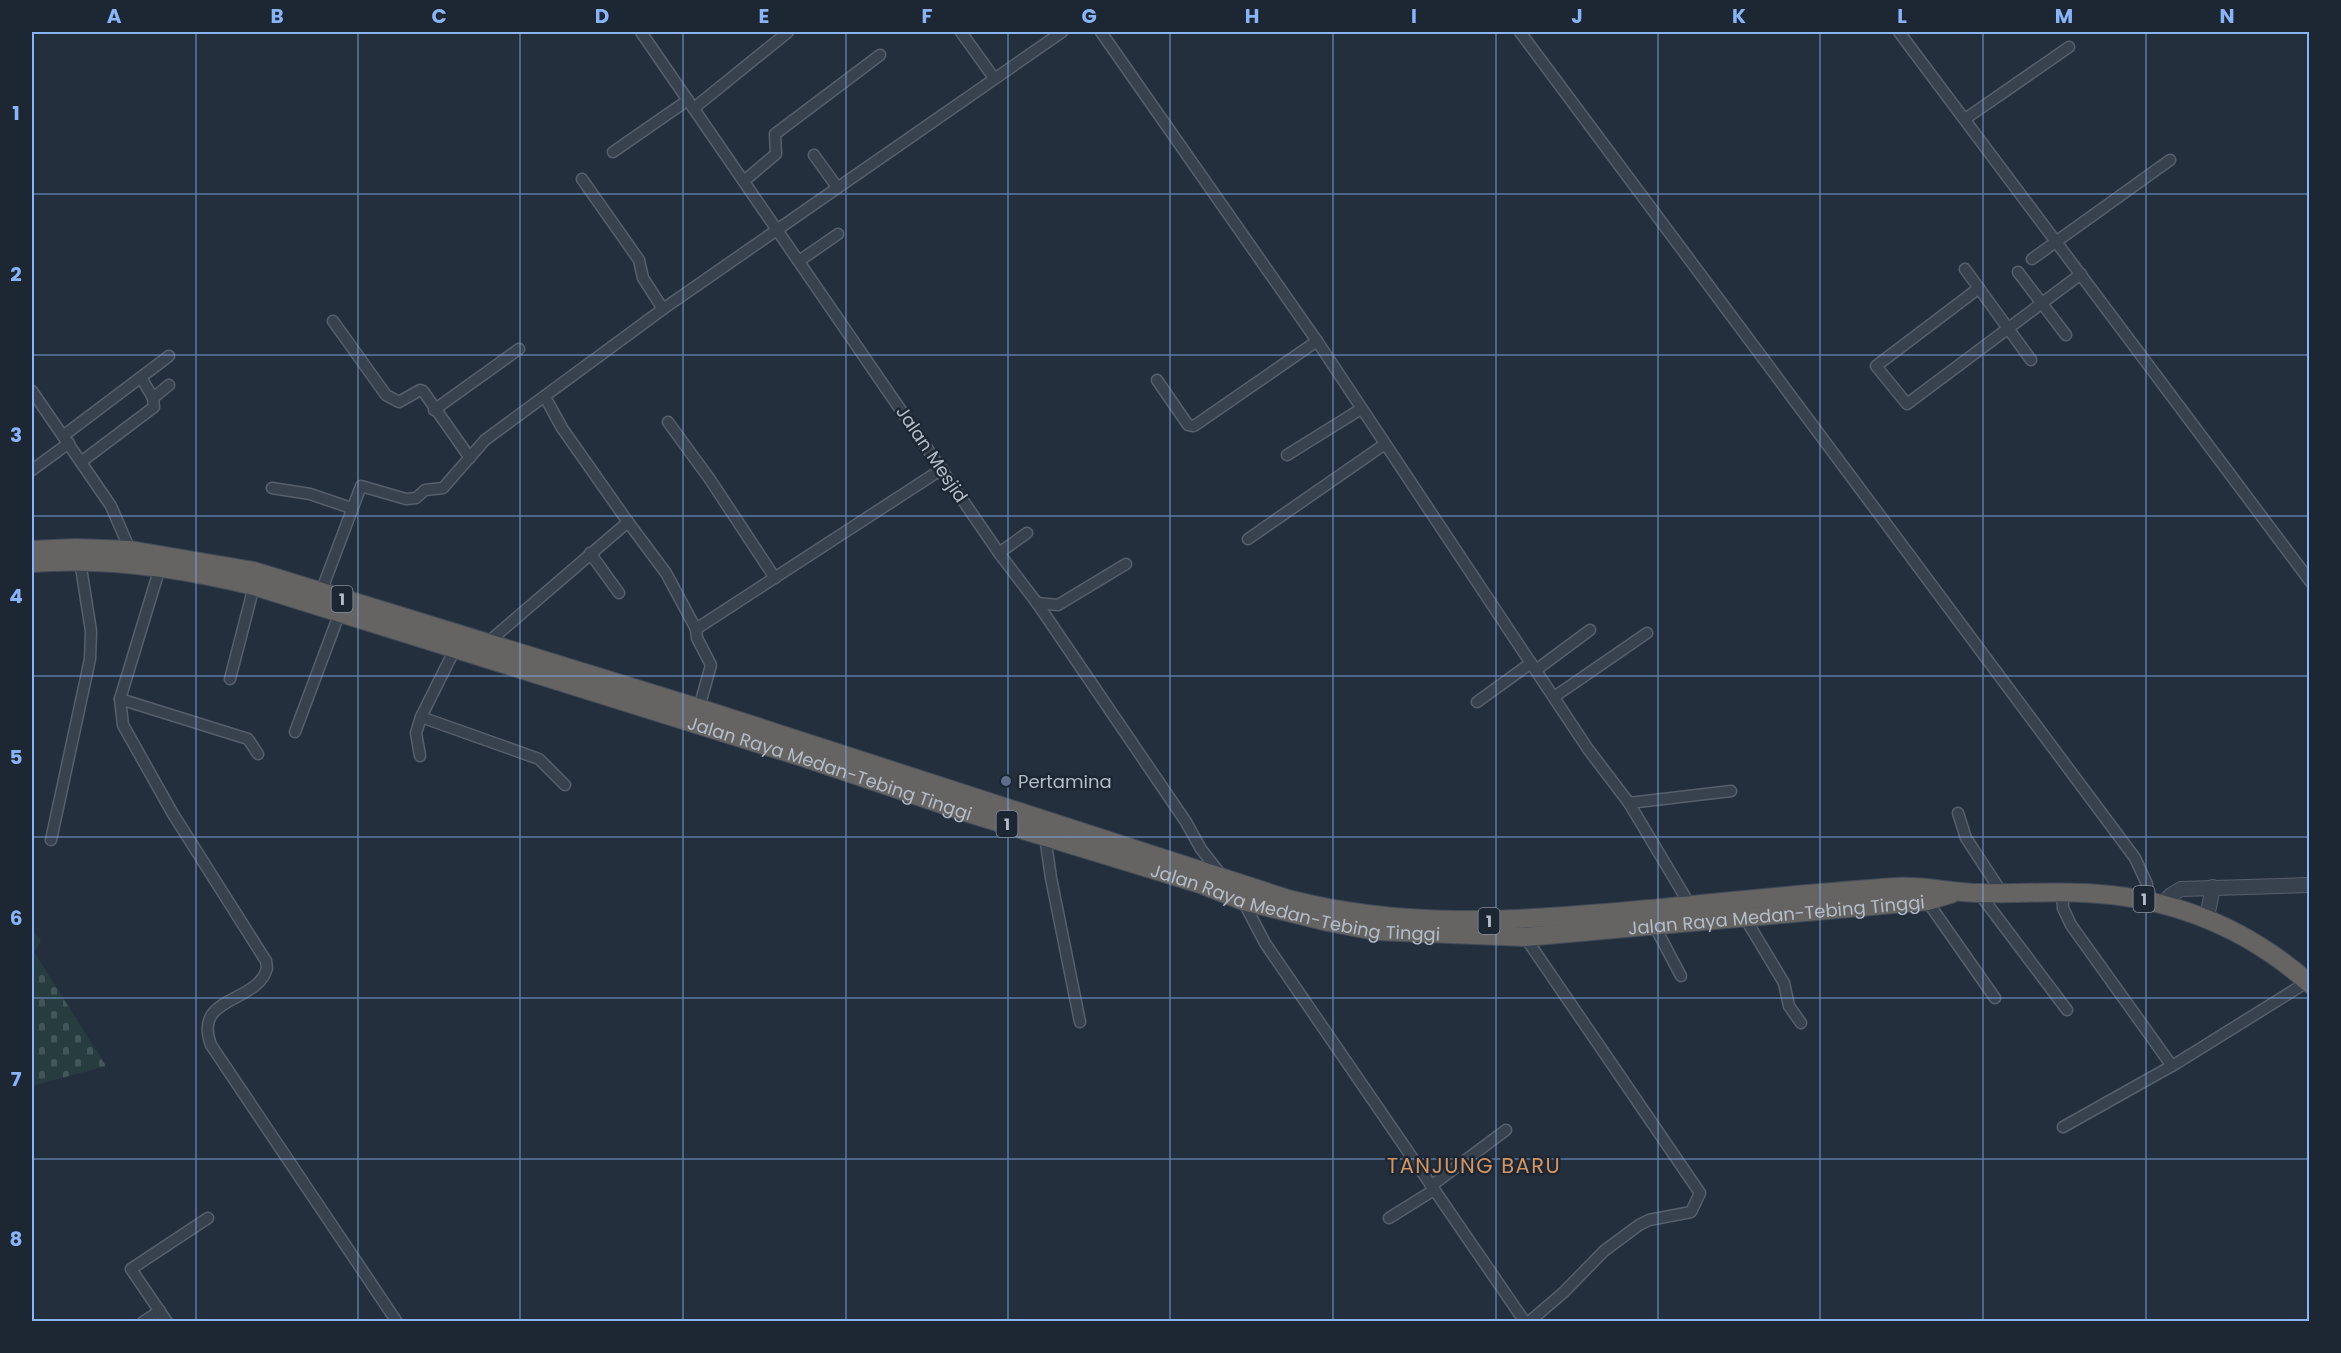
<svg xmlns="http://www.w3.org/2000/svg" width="2341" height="1353" viewBox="0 0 2341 1353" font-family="Poppins,sans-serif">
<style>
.cemetery{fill:url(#cemetery-stones)}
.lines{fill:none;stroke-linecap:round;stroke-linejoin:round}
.minor-casing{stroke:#565f6c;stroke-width:13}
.tertiary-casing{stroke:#565f6c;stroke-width:16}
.trunk-casing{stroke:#434c59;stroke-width:20}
.minor{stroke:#38414e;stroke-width:10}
.tertiary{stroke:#38414e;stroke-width:14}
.trunk{stroke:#656462;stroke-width:18}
.grid{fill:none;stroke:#8ab4f8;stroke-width:1.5;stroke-opacity:0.55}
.service-dot{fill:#5c6f8a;stroke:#1d2633;stroke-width:2}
.labels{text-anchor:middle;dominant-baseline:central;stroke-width:5;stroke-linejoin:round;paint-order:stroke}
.shield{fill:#1d2633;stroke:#878f9c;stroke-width:1.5}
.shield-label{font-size:16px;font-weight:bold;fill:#b4bcc9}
.street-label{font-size:18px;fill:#b4bcc9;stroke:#1d2633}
.poi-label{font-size:18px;fill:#b4bcc9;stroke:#1d2633;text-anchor:start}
.quarter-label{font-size:21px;letter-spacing:1.5px;fill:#d59563;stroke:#1d2633}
.neatline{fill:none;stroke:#8ab4f8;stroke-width:2}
.grid-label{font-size:20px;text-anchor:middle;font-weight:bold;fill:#8ab4f8}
</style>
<defs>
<pattern id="cemetery-stones" width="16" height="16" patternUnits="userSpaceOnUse" patternTransform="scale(1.5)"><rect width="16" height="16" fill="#263c3f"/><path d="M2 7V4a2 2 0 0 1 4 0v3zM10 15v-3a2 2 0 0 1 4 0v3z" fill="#435659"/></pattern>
</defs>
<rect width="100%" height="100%" fill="#242f3e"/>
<path class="cemetery" d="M32,929l9,12 -7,11 72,114 -74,20z"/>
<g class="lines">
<defs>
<g id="minor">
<path d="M641,32l358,521 38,50 149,219 15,27 21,27"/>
<path d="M961,32l33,46"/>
<path d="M1101,32l216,309 271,408 41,54 61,102"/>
<path d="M1520,32l615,826 12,26v16"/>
<path d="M1899,32l411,549"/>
<path d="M694,108l94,-76"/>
<path d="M1965,119l104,-72"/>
<path d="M613,152l75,-52"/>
<path d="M814,155l23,32"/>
<path d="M582,179l57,81 4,18 20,31"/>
<path d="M744,181l32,-27 -1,-20 105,-79"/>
<path d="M2032,259l138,-99"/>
<path d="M799,261l39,-27"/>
<path d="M1965,269l66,91"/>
<path d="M2018,272l48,63"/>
<path d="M1979,288l-103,78 31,38 174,-130"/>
<path d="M333,321l53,74 13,7 21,-12 3,1 47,67"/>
<path d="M1157,380l31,45 6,1 123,-85"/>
<path d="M32,391l79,115 19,44"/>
<path d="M153,398l16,-13"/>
<path d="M434,410l85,-61"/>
<path d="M668,422l41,56 66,100"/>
<path d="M63,436l106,-80"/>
<path d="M1287,455l74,-46"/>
<path d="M81,462l73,-55 -1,-9 -11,-19"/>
<path d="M32,470l37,-27"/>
<path d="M272,488l38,6 41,14"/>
<path d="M628,522l38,51 30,56 1,9 14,27 -12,43"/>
<path d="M1248,539l137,-95"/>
<path d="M590,553l29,40"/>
<path d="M999,553l28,-20"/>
<path d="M161,564l-41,135 3,26 50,89 93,147 1,7c-9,36 -75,27 -56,77l186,277"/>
<path d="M321,592l40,-106 45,13 10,-1 9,-8 18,-2 42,-48 178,-131 399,-277"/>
<path d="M1037,603l21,2 68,-41"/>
<path d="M696,629l246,-160"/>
<path d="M486,644l142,-122 -66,-94 -17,-31"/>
<path d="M455,649l-34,68 118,42 26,26"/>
<path d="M1536,670l54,-40"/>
<path d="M230,679l24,-93"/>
<path d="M1554,697l93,-64"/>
<path d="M120,699l128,40 10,15"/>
<path d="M1477,702l54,-39"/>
<path d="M295,732l45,-120"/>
<path d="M420,756l-4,-23 5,-16"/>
<path d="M1629,803l102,-12"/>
<path d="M1958,813l8,25 36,55"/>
<path d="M1045,836l6,42 29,144"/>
<path d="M51,840l39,-181 1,-28 -11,-70"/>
<path d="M1979,893l88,117"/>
<path d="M2062,893l1,15 8,17 101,141"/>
<path d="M1243,901l22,42 260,379"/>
<path d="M1927,901l68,97"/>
<path d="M1745,918l39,65 5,23 12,17"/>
<path d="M1654,925l27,51"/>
<path d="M1525,937l175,256 -9,19 -42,8 -10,5 -35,26 -40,41 -35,30"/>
<path d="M2063,1127l114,-64 130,-81"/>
<path d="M1431,1186l75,-56"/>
<path d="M1389,1218l45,-28"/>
<path d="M143,1322l17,-11"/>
<path d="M167,1322l-36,-53 77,-51"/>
</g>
<g id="tertiary">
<path d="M2164,903l7,-8 10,-6 129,-4"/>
<path d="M2207,917l6,-30"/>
</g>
<g id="trunk">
<path d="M32,550l43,-2 55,2 124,21 445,137 589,191c115,30 223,22 340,12 89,-8 178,-18 268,-24 28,-2 56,6 84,6 35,1 70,-2 105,0 86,4 161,34 225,91"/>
<path id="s1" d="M32,563c74,-6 149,5 222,23l551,172 166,56 229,70 43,17 85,21 47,9 150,6 402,-36 24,-7"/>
</g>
</defs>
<use href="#minor" class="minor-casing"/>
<use href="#tertiary" class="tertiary-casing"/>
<use href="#trunk" class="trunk-casing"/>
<use href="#minor" class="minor"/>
<use href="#tertiary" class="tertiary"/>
<use href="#trunk" class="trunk"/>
</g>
<path class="grid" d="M196,32v1290M358,32v1290M520,32v1290M683,32v1290M846,32v1290M1008,32v1290M1170,32v1290M1333,32v1290M1496,32v1290M1658,32v1290M1820,32v1290M1983,32v1290M2146,32v1290M32,194h2278M32,355h2278M32,516h2278M32,676h2278M32,837h2278M32,998h2278M32,1159h2278"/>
<circle class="service-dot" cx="1006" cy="781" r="6"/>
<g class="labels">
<g class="shield">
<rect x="331.5" y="586" width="21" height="26" rx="4.5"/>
<rect x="996.5" y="811" width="21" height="26" rx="4.5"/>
<rect x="2133.5" y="886" width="21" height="26" rx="4.5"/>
<rect x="1478.5" y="908" width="21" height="26" rx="4.5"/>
</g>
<g class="shield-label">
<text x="342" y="599">1</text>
<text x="1007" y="824">1</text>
<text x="2144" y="899">1</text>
<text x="1489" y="921">1</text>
</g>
<g class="street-label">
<text transform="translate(932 454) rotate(56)">Jalan Mesjid</text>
<text stroke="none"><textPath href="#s1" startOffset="828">Jalan Raya Medan-Tebing Tinggi</textPath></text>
<text stroke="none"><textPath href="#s1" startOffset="1314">Jalan Raya Medan-Tebing Tinggi</textPath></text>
<text stroke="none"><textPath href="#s1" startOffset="1800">Jalan Raya Medan-Tebing Tinggi</textPath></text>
</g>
<g class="poi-label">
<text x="1018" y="781">Pertamina</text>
</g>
<g class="quarter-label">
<text x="1474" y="1165">TANJUNG BARU</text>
</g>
</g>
<rect width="2341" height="1353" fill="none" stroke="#1d2633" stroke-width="66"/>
<rect x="33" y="33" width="2275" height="1287" class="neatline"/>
<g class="grid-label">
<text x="114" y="23">A</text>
<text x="277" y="23">B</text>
<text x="439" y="23">C</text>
<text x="602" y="23">D</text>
<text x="764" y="23">E</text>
<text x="927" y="23">F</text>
<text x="1089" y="23">G</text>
<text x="1252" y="23">H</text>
<text x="1414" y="23">I</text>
<text x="1577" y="23">J</text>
<text x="1739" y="23">K</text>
<text x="1902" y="23">L</text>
<text x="2064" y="23">M</text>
<text x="2227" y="23">N</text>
<text x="16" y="120">1</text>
<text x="16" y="281">2</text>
<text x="16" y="442">3</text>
<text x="16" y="603">4</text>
<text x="16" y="764">5</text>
<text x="16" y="925">6</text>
<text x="16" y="1086">7</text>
<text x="16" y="1246">8</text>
</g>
</svg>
